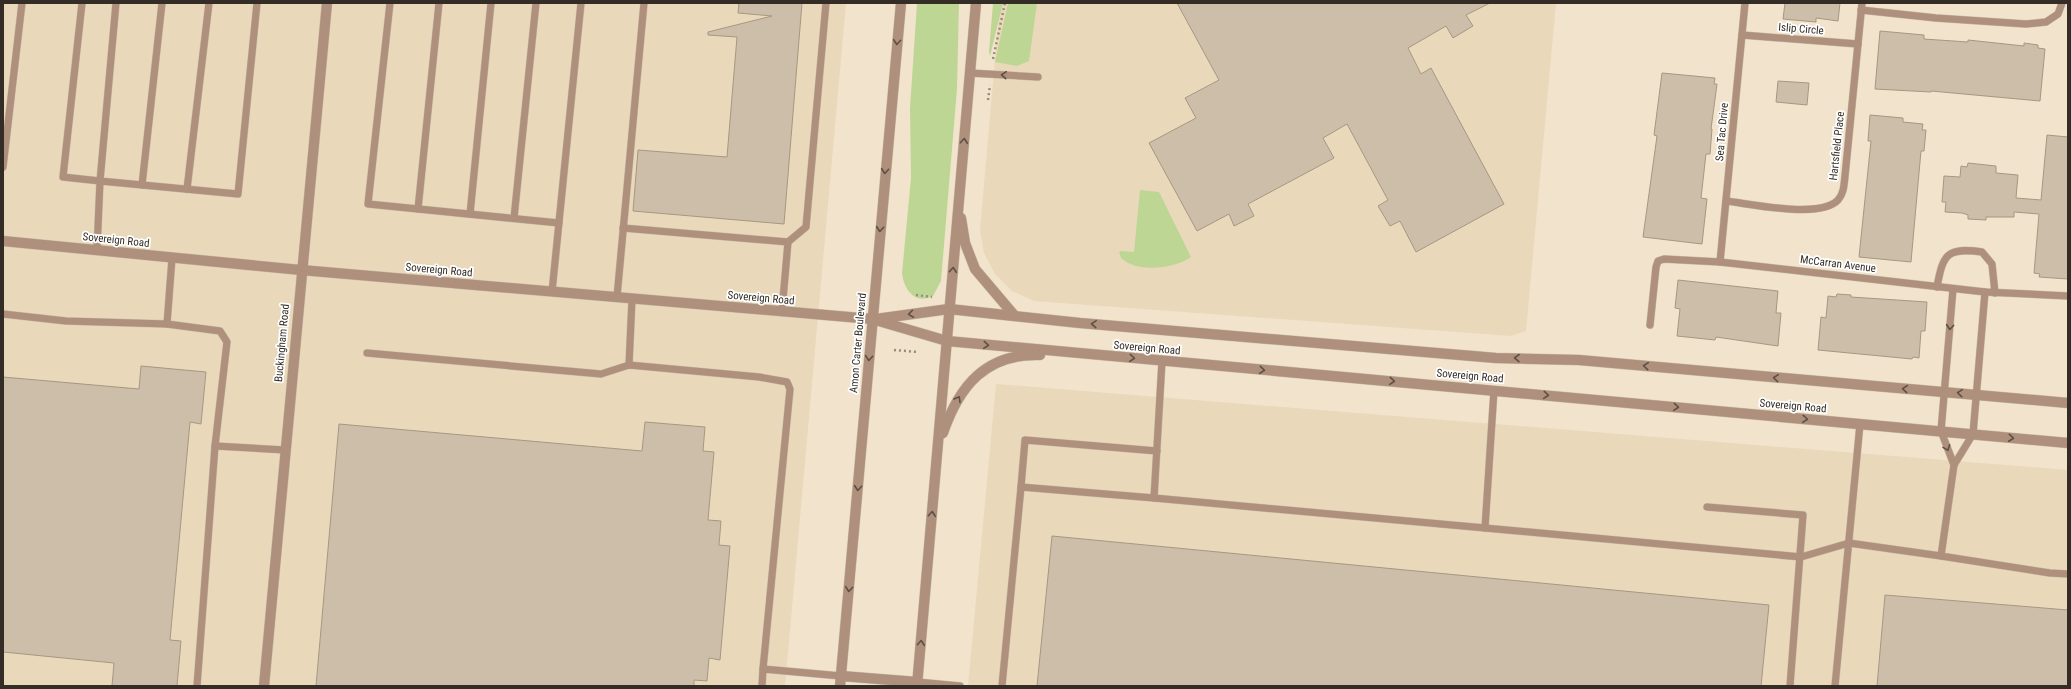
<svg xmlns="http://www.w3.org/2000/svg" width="2071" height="689" viewBox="0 0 2071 689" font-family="'Roboto Condensed',sans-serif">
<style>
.built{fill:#ead8bb}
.green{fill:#bdd694}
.building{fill:#ccbea8;stroke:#a59882}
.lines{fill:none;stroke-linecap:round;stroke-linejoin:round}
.service-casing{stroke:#ccbfab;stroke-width:8}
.minor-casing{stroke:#ccbfab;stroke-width:11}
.tertiary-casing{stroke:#ccbfab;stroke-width:11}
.path{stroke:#968c7c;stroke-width:2.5;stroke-dasharray:2 3;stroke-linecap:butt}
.service{stroke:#ae907d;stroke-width:7}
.minor{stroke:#ae907d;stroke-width:10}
.tertiary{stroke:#ae907d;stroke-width:10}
.oneway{stroke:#5e5044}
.labels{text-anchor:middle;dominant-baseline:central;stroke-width:3.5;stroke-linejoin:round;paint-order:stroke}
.street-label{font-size:11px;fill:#332d25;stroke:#fff}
</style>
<rect width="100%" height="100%" fill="#f2e3cc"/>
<g class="built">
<path d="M3,3h843l-61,683h-782z"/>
<path d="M1000,3h556l-30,328 -15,5 -477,-35 -22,-10 -17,-17 -11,-21 -4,-23z"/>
<path d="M996,384l1072,86v216h-1100z"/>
</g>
<g class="green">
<path d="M917,3h42l-2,86 -16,192 -8,15c-18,9 -29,-6 -31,-23l9,-95 -1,-70z"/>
<path d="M993,3h10l-13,53 -1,-4z"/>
<path d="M1008,3h29l-8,58 -12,5 -22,-4z"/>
<path d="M1140,190l19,2 32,65c-16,12 -55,16 -70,1l-2,-6 2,-1 13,1z"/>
</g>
<g class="building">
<path d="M739,3h63l-18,221 -151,-13 5,-61 89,7 10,-120 -29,-2v-3l64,-16 -34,-3z"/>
<path d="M1177,3h313l-24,12 7,11 -20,12 -7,-12 -38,22 13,26 10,-6 73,136 -88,48 -16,-31 -10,5 -12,-20 10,-6 -41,-76 -24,14 11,20 -86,46 6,12 -20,10 -5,-12 -32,17 -48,-88 47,-25 -11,-20 34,-18z"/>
<path d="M1785,3h55l-2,18 -22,-3v4l-33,-3z"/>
<path d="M1880,31l44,4v4l44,3v-2l56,6v-3l14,2v3l7,1 -5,52 -109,-10v1l-56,-3z"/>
<path d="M1662,73l53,5 -1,6h3l-6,45h1l-2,25h-4l-5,44 6,1 -5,45 -59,-7 14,-101 -3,-1z"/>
<path d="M1778,81l31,2 -2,22 -31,-3z"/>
<path d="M1870,115l33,3v4l20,2 -1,6h4l-2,21h-3l-10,111 -52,-5 12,-116h-3z"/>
<path d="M2047,135l21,2v142l-29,-2 1,-3 -6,-1 5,-59 -25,-2v5h-28v3l-18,-1v-4l-6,-2 -17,-1 1,-10h-4l2,-26 16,1 1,-11 6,1 1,-4 28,3v7l22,2 -2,23 25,2z"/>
<path d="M1678,280l100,11 -2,22h5l-3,33 -62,-9 -1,3 -38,-4 3,-27 -5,-1z"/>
<path d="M1837,294l14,1v2l76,5 -2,29h-4l-2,27 -6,-1 -1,2 -94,-9 3,-33 5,1 2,-22 8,1z"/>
<path d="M141,366l65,6 -5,52 -11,-2 -20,218 11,1 -4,45h-65l2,-23 -111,-11v-275l136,12z"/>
<path d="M645,422l60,5 -2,24 11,1 -6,68 13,1 -2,24 11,1 -10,114 -11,-2 -2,23 -13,-1v6h-378l23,-262 303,27z"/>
<path d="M1052,536l717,69 -8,81h-724z"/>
<path d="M1885,595l183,15v76h-191z"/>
</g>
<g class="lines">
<defs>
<g id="service">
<path d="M82,3l-19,174 37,4 -3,69"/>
<path d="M116,3l-16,178 138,13 19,-191"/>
<path d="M390,3l-22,201 191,19"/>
<path d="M1861,10l75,8 90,6 20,-2 12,-8 4,-11"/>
<path d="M1742,35l116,9"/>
<path d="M970,73l68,4"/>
<path d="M3,167l19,-164"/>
<path d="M142,185l20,-182"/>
<path d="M187,189l22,-186"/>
<path d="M1726,201c26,3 94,18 112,-1 6,-7 6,-15 7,-24l17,-173"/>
<path d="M418,209l21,-206"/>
<path d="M470,214l21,-211"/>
<path d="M514,218l22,-215"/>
<path d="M623,228l165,14"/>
<path d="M1720,262l25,-259"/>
<path d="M1937,287c6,-33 10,-40 45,-35l10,12 3,29"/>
<path d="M1953,289l-12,142 13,34"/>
<path d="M552,292l29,-289"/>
<path d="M1985,292l-12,142 -19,31 -13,91 109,17 18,1"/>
<path d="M617,297l27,-294"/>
<path d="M782,311l6,-69 18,-15 20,-224"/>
<path d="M3,314l63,7 101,3 53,7 7,11 -12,104"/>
<path d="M167,324l5,-66"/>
<path d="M1650,325l6,-58 2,-6 6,-2 56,3 265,30 83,4"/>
<path d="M367,353l234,21 28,-9 130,12 28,5 3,7 -27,280"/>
<path d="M629,365l3,-66"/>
<path d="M1021,487l4,-47 132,11"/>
<path d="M1154,498l331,30 9,-138"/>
<path d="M1707,507l96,8 -13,171"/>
<path d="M1485,528l316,29 48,-14 92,13"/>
<path d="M917,682l43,4"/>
<path d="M197,686l18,-240 70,4"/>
<path d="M762,686l1,-17 78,7"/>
<path d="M1002,686l19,-199 133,11 8,-137"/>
<path d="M1835,686l25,-262"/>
</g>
<g id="minor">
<path d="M3,241l298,29 571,49"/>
<path d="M264,686l63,-683"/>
</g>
<g id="tertiary">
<path d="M961,218l4,25 10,26 39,46"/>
<path d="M872,319l75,22 1121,102"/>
<path d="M876,319l73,-10 131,14 416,35 83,2 489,43"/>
<path d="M943,433c16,-47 43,-80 97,-78"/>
<path d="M841,676l76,6"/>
<path d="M840,686l61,-683"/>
<path d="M917,686l59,-683"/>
</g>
</defs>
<use href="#service" class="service-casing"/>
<use href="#minor" class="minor-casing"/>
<use href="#tertiary" class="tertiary-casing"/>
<g class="path">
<path d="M993,59l12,-56"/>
<path d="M988,100l2,-15"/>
<path d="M916,295l16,2"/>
<path d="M894,350l24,2"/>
</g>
<use href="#service" class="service"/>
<use href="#minor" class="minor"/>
<use href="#tertiary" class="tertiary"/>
</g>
<defs><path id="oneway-chevron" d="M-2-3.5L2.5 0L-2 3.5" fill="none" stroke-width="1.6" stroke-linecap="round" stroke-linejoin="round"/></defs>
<g class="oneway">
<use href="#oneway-chevron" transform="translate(897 42) rotate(95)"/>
<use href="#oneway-chevron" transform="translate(1004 75) rotate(-176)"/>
<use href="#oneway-chevron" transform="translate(964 141) rotate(-85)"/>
<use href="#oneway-chevron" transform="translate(885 171) rotate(95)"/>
<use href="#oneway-chevron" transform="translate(880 229) rotate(95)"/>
<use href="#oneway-chevron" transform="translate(953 270) rotate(-85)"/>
<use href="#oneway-chevron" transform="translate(911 314) rotate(172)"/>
<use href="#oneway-chevron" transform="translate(1094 324) rotate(-176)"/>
<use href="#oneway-chevron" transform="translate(1950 327) rotate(95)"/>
<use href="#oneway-chevron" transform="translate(986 345) rotate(5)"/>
<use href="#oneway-chevron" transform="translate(869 358) rotate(95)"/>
<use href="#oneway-chevron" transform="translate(1132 358) rotate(5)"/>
<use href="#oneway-chevron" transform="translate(1517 358) rotate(-179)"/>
<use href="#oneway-chevron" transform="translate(1646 366) rotate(-175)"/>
<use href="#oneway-chevron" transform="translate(1262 370) rotate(5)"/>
<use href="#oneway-chevron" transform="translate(1776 378) rotate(-175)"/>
<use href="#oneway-chevron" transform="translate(1392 381) rotate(5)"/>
<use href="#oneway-chevron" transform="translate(1905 389) rotate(-175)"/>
<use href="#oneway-chevron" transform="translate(1960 393) rotate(-175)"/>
<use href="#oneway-chevron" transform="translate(1546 395) rotate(5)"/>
<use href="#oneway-chevron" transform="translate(958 399) rotate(-59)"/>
<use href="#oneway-chevron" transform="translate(1676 407) rotate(5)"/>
<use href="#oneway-chevron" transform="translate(1805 419) rotate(5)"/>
<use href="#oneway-chevron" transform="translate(2011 438) rotate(6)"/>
<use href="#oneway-chevron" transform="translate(1947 448) rotate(69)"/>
<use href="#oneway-chevron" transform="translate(858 488) rotate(95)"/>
<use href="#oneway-chevron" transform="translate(932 514) rotate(-85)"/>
<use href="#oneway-chevron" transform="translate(849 589) rotate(95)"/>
<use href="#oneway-chevron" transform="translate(921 643) rotate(-85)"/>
</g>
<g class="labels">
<g class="street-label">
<text transform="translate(1801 29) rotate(5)">Islip Circle</text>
<text transform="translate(1722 132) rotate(-85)">Sea Tac Drive</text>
<text transform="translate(1837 146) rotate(-84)">Hartsfield Place</text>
<text transform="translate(116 240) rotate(6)">Sovereign Road</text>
<text transform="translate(1838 264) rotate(7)">McCarran Avenue</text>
<text transform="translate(439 270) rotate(5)">Sovereign Road</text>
<text transform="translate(761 298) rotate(5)">Sovereign Road</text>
<text transform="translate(282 343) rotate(-85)">Buckingham Road</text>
<text transform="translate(858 343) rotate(-85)">Amon Carter Boulevard</text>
<text transform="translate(1147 348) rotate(5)">Sovereign Road</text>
<text transform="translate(1470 376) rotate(5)">Sovereign Road</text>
<text transform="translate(1793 406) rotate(5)">Sovereign Road</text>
</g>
</g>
<rect width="2071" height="689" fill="none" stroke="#332d25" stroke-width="8"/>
</svg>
